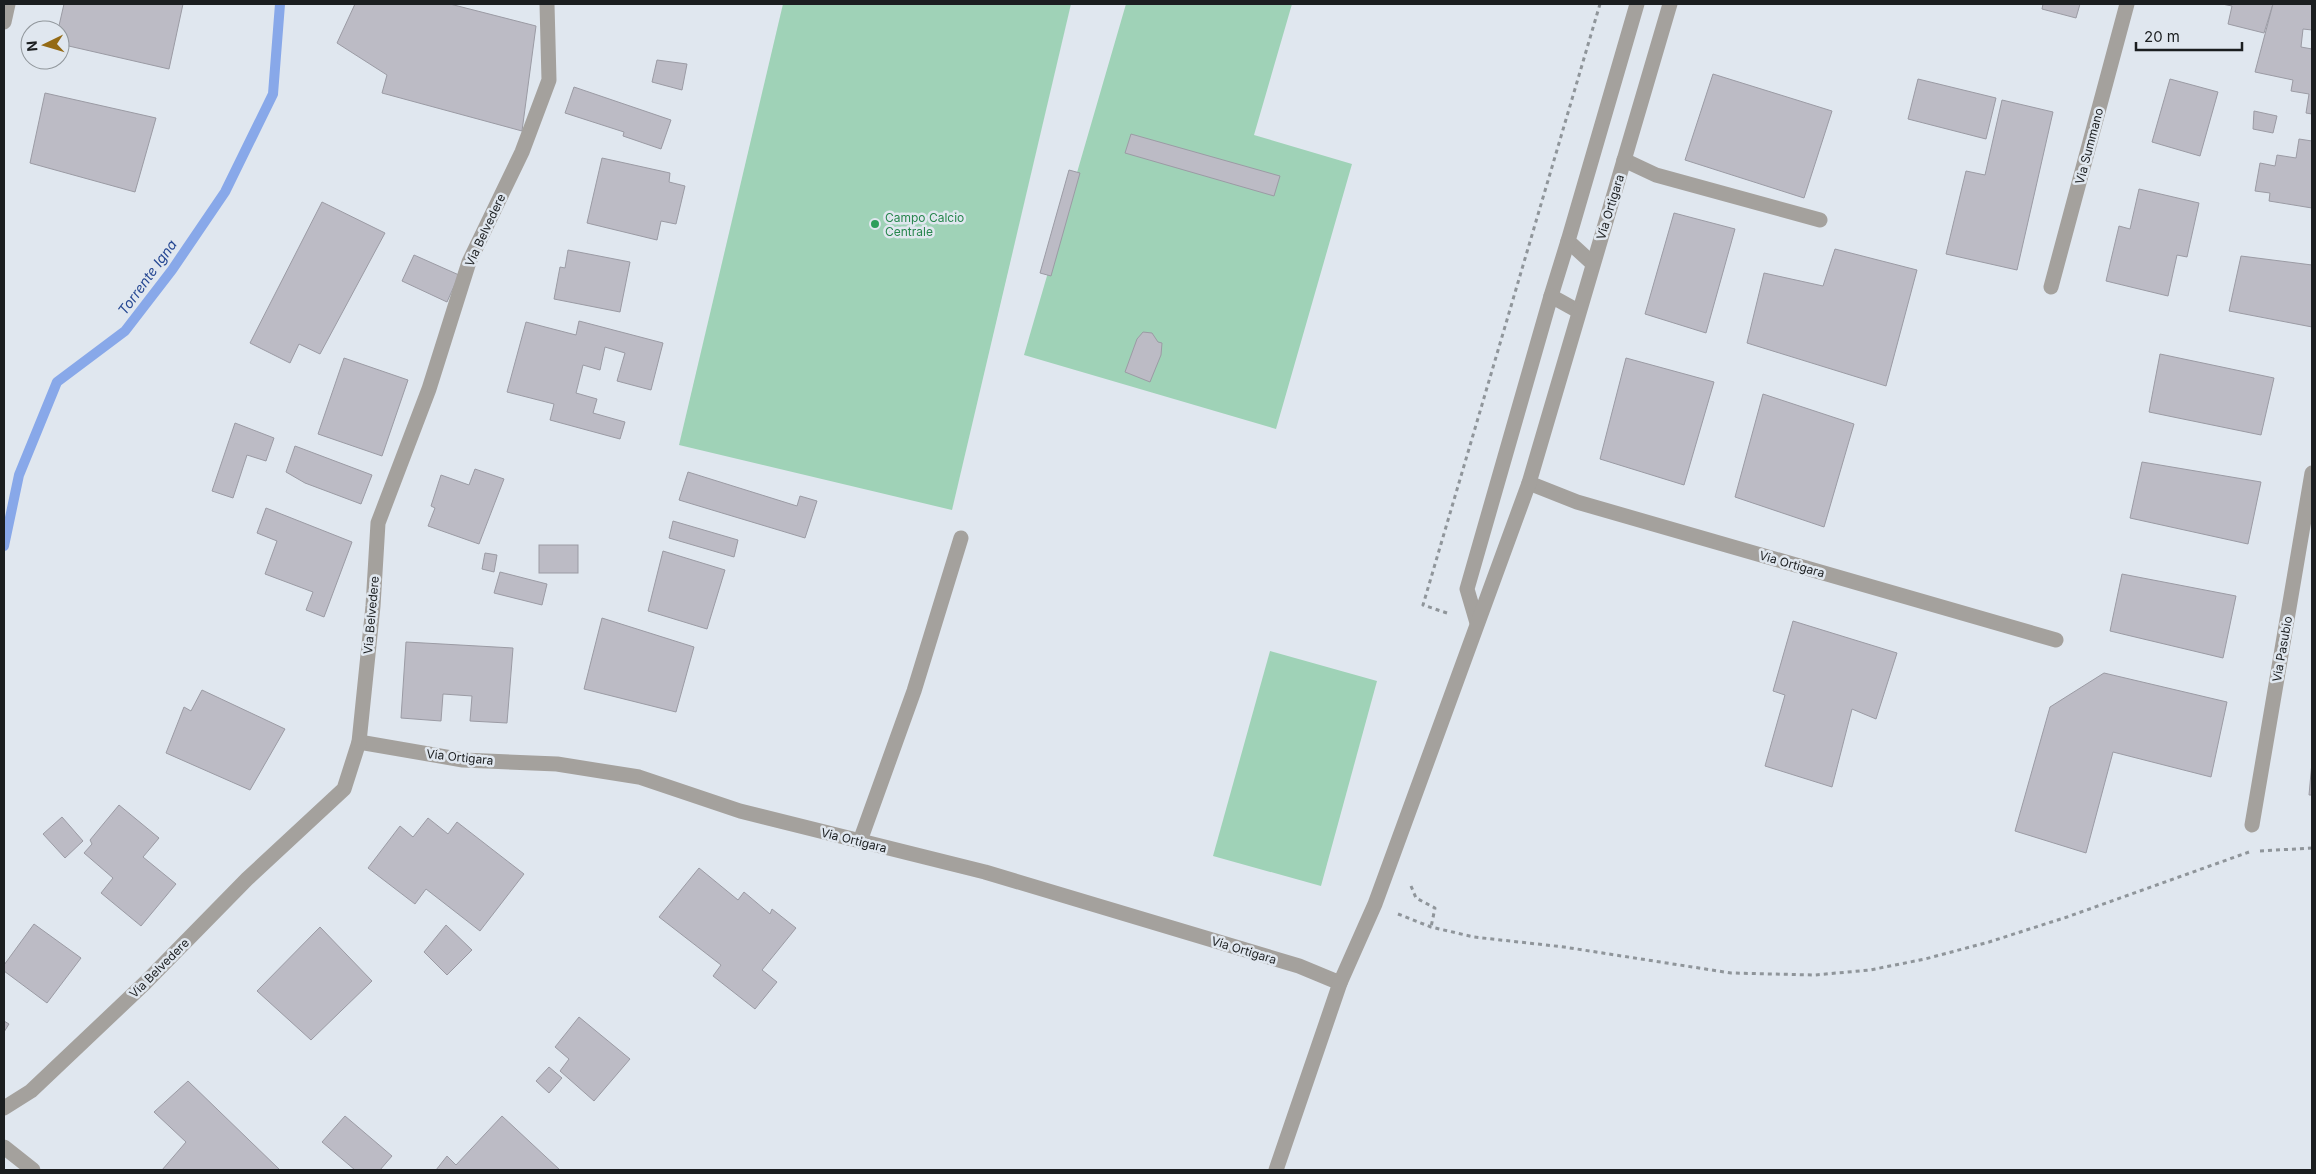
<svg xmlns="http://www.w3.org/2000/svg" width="2316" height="1174" viewBox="0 0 2316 1174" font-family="Inter,sans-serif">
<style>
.green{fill:#9fd2b7}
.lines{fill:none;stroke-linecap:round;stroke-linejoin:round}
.stream{stroke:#88a8e9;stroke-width:10}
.building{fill:#bcbbc5;stroke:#9b9ba4}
.path{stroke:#8f959a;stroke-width:3;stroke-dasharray:4 4;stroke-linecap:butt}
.service{stroke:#a4a19d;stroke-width:15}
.minor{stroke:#a4a19d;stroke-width:15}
.tertiary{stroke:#a4a19d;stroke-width:15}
.leisure-dot{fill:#2e9e5b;stroke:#e0e7ef;stroke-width:2}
.labels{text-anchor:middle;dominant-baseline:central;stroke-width:5;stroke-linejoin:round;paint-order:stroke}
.street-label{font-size:12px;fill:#1b1e20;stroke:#e0e7ef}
.leisure-label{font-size:12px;fill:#27864d;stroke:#e0e7ef;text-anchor:start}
.water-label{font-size:14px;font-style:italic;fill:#264893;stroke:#e0e7ef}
</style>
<rect width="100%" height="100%" fill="#e0e7ef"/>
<g class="green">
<path d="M783,4h288l-119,506 -273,-65z"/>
<path d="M1126,4h166l-38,131 98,29 -76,265 -252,-74z"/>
<path d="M1270,651l107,30 -56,205 -108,-30z"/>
</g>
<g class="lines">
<path class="stream" d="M4,546l15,-71 38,-93 68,-51 47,-61 53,-78 48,-98 7,-90"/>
</g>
<g class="building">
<path d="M64,4h119l-14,65 -109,-25 -2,-14z"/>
<path d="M355,4h95l86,22 -14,105 -140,-38 5,-18 -50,-32z"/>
<path d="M2043,4h37l-4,14 -34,-9z"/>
<path d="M2222,4h51l-9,29 -36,-9 4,-18z"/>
<path d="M2273,4h39v26l-9,-1 -2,18 11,2v65l-6,-1 3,-19 -18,-3 2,-11 -38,-8z"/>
<path d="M657,60l30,4 -5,26 -30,-8z"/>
<path d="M1713,74l119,37 -28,87 -119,-38z"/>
<path d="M1918,79l78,19 -10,41 -78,-20z"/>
<path d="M2170,79l48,13 -18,64 -48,-14z"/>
<path d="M574,87l97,33 -10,29 -38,-13 1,-4 -59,-19z"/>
<path d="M45,93l111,25 -21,74 -105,-29z"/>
<path d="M2002,100l51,12 -36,158 -71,-16 20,-83 19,4z"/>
<path d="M2254,111l23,5 -4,17 -20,-4z"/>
<path d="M1131,134l149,42 -6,20 -149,-43z"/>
<path d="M2299,139l13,2v67l-43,-7 1,-8 -15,-2 5,-28 15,3 2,-11 19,3z"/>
<path d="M602,158l68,15 -1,9 16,4 -9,38 -15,-3 -4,19 -70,-17z"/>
<path d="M1069,170l11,3 -29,103 -11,-3z"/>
<path d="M2139,189l60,14 -12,54 -10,-2 -9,41 -62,-15 13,-55 11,3z"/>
<path d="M322,202l63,31 -65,121 -21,-10 -9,19 -40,-20z"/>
<path d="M1674,213l61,16 -29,104 -61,-19z"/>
<path d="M1835,249l82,21 -31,116 -139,-43 17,-70 59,13z"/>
<path d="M568,250l62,12 -10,50 -66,-13 6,-32 5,1z"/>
<path d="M414,255l45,20 -12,27 -45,-21z"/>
<path d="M2241,256l71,9v62l-83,-16z"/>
<path d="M579,321l84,22 -12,47 -34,-9 8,-28 -20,-6 -5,23 -17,-5 -7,28 21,6 -4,14 32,9 -5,17 -70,-19 4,-16 -47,-12 19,-70 50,13z"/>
<path d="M1143,332l9,1 6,9 4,1 -1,12 -11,27 -25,-10 12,-33z"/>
<path d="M2160,354l114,24 -13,57 -112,-23z"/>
<path d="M344,358l64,22 -26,76 -64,-22z"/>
<path d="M1626,358l88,24 -30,103 -84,-26z"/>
<path d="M1763,394l91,30 -30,103 -89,-30z"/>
<path d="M235,423l39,15 -8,23 -19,-6 -14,43 -21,-7z"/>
<path d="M295,446l77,29 -11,29 -56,-21 -19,-11z"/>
<path d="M2142,462l119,20 -13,62 -118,-26z"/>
<path d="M475,469l29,10 -25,65 -51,-18 7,-18 -4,-2 10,-31 28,10z"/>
<path d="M688,472l109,34 3,-10 17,5 -12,37 -126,-38z"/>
<path d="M266,508l86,34 -28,75 -18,-7 7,-18 -48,-18 12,-33 -20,-8z"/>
<path d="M673,521l65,19 -4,17 -65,-19z"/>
<rect x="539" y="545" width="39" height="28"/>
<path d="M663,551l62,19 -18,59 -59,-18z"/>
<path d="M485,553l12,2 -3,17 -12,-3z"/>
<path d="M500,572l47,12 -5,21 -48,-12z"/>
<path d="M2122,574l114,22 -13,62 -113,-27z"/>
<path d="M602,618l92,29 -18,65 -92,-23z"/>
<path d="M1793,621l104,32 -21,66 -24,-10 -20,78 -67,-21 20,-71 -12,-4z"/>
<path d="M406,642l107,6 -6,75 -37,-2 2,-25 -29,-2 -2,27 -40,-3z"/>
<path d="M2104,673l123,29 -16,75 -98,-25 -27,101 -71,-22 35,-124z"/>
<path d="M202,690l83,39 -35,61 -84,-37 18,-46 7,4z"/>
<path d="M2312,762v33h-3z"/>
<path d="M119,805l40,33 -16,19 33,27 -35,42 -40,-33 12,-15 -29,-25 8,-9 -2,-4z"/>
<path d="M62,817l21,24 -18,17 -22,-24z"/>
<path d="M428,818l20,16 9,-12 67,52 -44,57 -54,-42 -11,15 -47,-36 32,-42 13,11z"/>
<path d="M699,868l39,32 6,-8 26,22 2,-5 24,19 -34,42 15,12 -22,27 -42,-33 8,-11 -62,-48z"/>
<path d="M34,924l47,34 -34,45 -43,-32v-6z"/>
<path d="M446,925l26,25 -25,25 -23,-23z"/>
<path d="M320,927l52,54 -61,59 -54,-49z"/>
<path d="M579,1017l51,42 -36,42 -34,-30 9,-12 -14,-12z"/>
<path d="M4,1021l5,3 -5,8z"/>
<path d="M549,1067l13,11 -13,15 -13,-12z"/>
<path d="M188,1081l92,89h-118l24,-28 -32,-30z"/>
<path d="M345,1116l47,40 -12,14h-25l-33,-28z"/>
<path d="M502,1116l58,54h-124l11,-14 9,9z"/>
</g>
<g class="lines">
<g class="path">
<path d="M1447,613l-24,-8 177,-601"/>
<path d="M2260,851l52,-3"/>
<path d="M1411,886l5,12 19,10 -4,19"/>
<path d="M1398,914l33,13 43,10 90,10 167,26 84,2 55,-5 55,-11 64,-17 78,-25 182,-65"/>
</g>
<g class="service">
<path d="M1592,263l-24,-22 69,-237"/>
<path d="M1551,296l17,-55"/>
<path d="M1477,623l-10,-34 84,-293 27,15"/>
<path d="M860,841l54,-150 47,-153"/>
</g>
<g class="minor">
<path d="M4,22l4,-18"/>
<path d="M1624,160l32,15 164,45"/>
<path d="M2051,287l76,-283"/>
<path d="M1529,483l48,19 479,138"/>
<path d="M359,742l104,18 94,4 82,13 101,34 245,61 314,94 41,17"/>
<path d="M2252,825l60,-352"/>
<path d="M4,1108l27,-17 114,-108 102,-104 97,-90 15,-47 14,-136 5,-83 51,-134 40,-127 53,-110 27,-72 -2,-76"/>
<path d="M4,1147l29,23"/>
</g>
<path class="tertiary" d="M1276,1170l64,-187 35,-79 154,-421 141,-479"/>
</g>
<circle class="leisure-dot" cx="875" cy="224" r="5"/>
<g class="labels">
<g class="street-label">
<text transform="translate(2089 146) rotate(-75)">Via Summano</text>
<text transform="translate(1610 207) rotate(-73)">Via Ortigara</text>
<text transform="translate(485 230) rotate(-65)">Via Belvedere</text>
<text transform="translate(1792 564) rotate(16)">Via Ortigara</text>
<text transform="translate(371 615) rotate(-85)">Via Belvedere</text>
<text transform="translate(2282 649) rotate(-80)">Via Pasubio</text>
<text transform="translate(460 757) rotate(6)">Via Ortigara</text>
<text transform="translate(854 840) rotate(14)">Via Ortigara</text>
<text transform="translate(1244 950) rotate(17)">Via Ortigara</text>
<text transform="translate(159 968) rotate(-45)">Via Belvedere</text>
</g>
<g class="leisure-label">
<text x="885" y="217">Campo Calcio<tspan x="885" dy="14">Centrale</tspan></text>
</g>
<g class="water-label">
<text transform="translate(147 277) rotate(-54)">Torrente Igna</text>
</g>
</g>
<rect width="2316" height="1174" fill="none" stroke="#1b1e20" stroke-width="10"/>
<g transform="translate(45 45) rotate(265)"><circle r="24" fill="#e0e7ef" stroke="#91979c"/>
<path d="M0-4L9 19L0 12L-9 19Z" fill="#946a14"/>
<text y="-8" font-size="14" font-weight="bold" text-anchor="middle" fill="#1b1e20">N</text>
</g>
<path d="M2136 42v8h106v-8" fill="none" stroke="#1b1e20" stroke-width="2.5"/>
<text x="2144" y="42" font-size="15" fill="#1b1e20" stroke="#e0e7ef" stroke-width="4" paint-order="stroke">20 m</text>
</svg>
